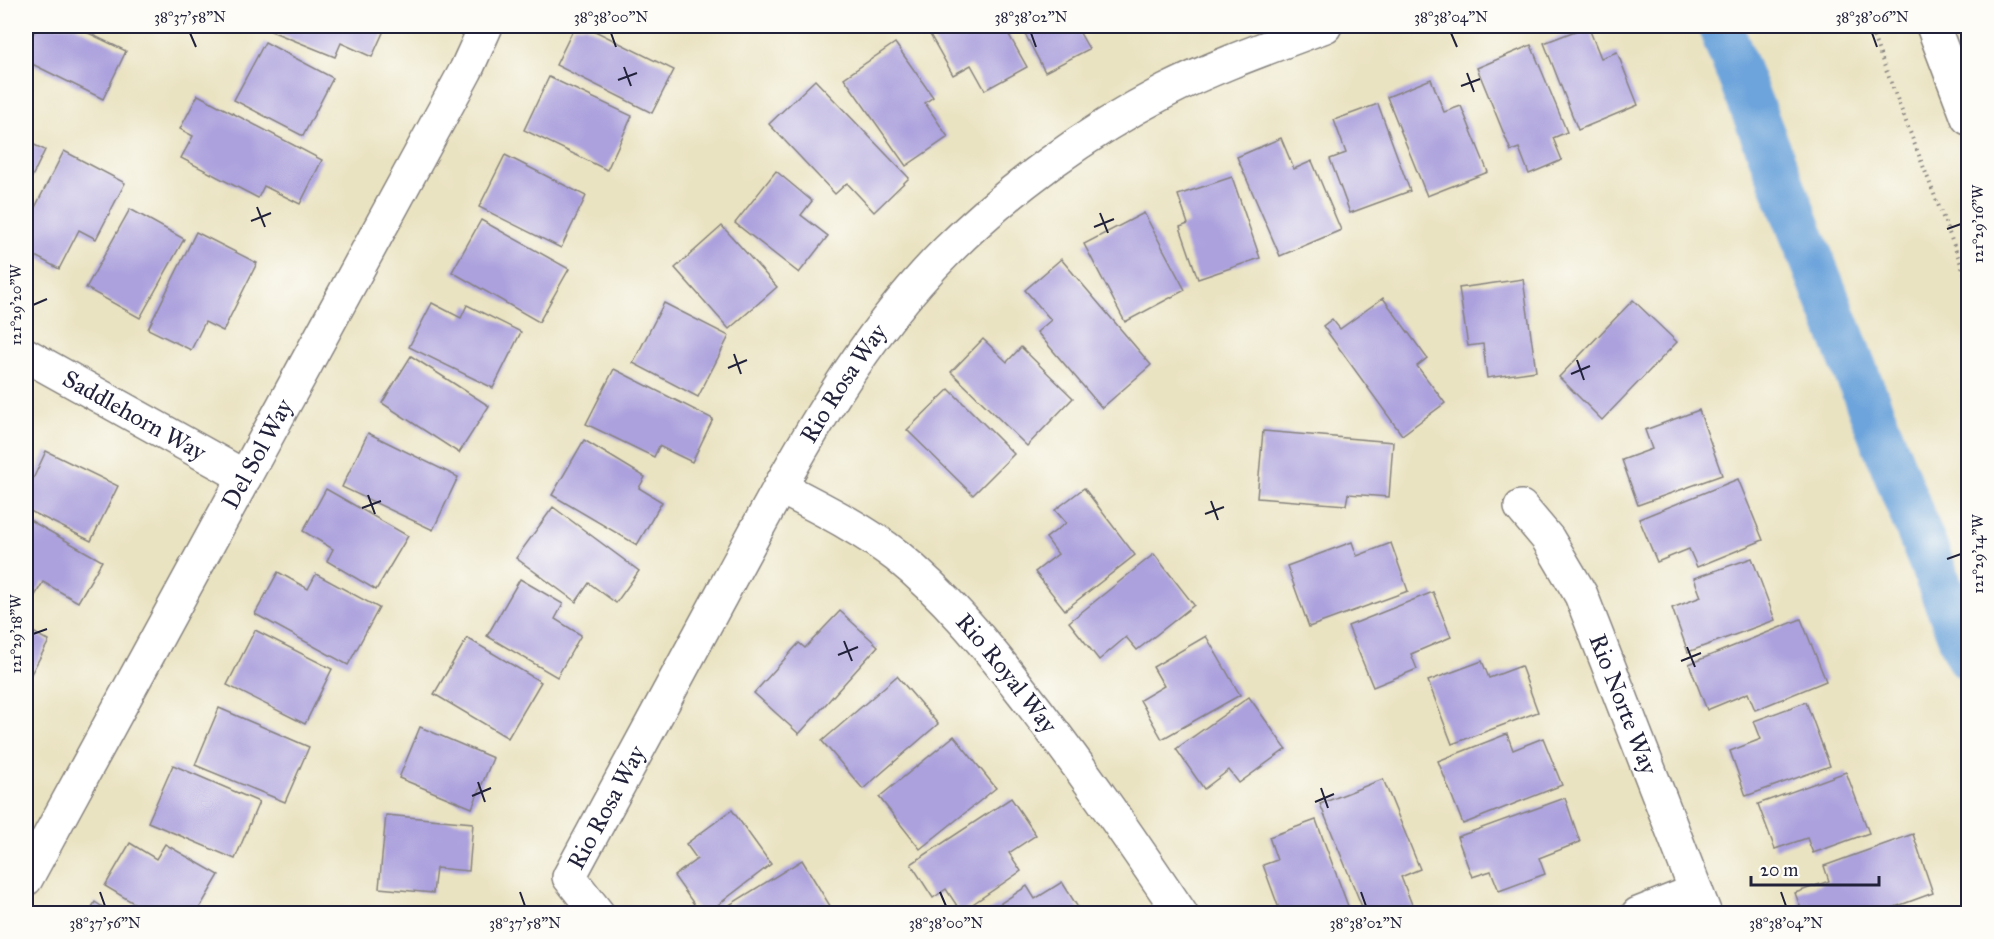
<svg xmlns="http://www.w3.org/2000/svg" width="1994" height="939" viewBox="0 0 1994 939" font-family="'IM FELL Great Primer',serif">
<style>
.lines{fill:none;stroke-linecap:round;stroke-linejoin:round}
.canal{stroke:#6da4db;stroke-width:45}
.building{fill:#aca1dd}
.street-casing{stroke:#86827e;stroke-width:36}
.path{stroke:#86827e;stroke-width:4;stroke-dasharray:1.5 4.5;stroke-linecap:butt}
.street{stroke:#fff;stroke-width:33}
.ticks{fill:none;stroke:#22223b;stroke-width:2}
.labels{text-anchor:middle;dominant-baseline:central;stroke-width:6;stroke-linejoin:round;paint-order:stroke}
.street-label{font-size:24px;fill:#22223b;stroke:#fdfcf7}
.neatline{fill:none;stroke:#22223b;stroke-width:2}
.ticks-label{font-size:15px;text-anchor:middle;fill:#22223b}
</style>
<rect width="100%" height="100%" fill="#fdfcf7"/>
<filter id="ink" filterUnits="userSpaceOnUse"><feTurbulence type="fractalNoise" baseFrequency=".0167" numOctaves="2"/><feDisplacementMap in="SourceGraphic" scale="12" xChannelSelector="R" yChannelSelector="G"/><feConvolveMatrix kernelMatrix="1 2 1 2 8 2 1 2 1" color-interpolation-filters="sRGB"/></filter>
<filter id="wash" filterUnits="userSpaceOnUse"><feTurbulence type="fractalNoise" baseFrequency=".008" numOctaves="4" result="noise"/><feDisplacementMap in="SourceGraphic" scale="24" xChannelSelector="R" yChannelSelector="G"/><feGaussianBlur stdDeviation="1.35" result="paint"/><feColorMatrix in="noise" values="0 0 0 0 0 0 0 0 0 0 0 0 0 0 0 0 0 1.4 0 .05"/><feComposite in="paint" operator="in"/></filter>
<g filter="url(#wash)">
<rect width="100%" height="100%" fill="#eae3c2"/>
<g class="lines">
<path class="canal" d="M1720,26l248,631"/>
</g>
<g id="blocks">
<g class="building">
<path d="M37,26h37l52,25 -23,48 -77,-38v-13z"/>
<path d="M273,26h113l-14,31 -31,-14 -6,14 -64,-26z"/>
<path d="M575,26h10l89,44 -22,43 -96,-48z"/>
<path d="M938,26h66l23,41 -42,23 -14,-25 -18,10 -25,-44z"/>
<path d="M1021,26h55l13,23 -44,23z"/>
<path d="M1588,26l13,32 16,-6 21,53 -60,25 -34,-87z"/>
<path d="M265,42l68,36 -30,58 -69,-36z"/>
<path d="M895,43l38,54 -8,6 23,34 -42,29 -62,-88z"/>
<path d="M1531,45l36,87 -14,6 9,22 -33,14 -10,-26 -8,3 -34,-83z"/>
<path d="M549,77l83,39 -25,54 -83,-40z"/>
<path d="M1431,79l13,33 17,-6 27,66 -61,24 -40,-99z"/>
<path d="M815,80l94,98 -35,34 -27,-29 -12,11 -66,-70z"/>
<path d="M198,95l124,65 -22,44 -36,-18 -6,12 -77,-40 12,-22 -13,-7z"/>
<path d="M1378,104l32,87 -60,22 -20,-54 16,-6 -12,-33z"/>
<path d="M1281,138l13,31 18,-8 29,69 -61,26 -43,-99z"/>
<path d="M26,141l19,9 -19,39z"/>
<path d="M64,151l61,32 -29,56 -17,-9 -20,39 -33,-18v-26z"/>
<path d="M505,155l81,41 -25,52 -82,-41z"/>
<path d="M776,171l36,30 -11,14 27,21 -29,37 -64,-50z"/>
<path d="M1232,177l28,81 -62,21 -18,-52 8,-3 -10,-29z"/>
<path d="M130,209l54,30 -44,79 -54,-30z"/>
<path d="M1144,213l41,77 -60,32 -41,-78z"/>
<path d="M481,220l88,49 -30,53 -87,-50z"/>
<path d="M722,226l55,61 -48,42 -54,-61z"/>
<path d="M196,232l61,31 -34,68 -18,-9 -14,28 -43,-21z"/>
<path d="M1061,259l90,106 -49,43 -65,-76 14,-12 -26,-30z"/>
<path d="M1523,279l13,92 -49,7 -4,-34 -15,2 -9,-58z"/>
<path d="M1383,298l44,60 -10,8 28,37 -43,32 -79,-109 9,-7 8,10z"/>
<path d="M1633,300l44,42 -75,78 -43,-43z"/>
<path d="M432,303l29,15 6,-13 54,27 -28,56 -84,-41z"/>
<path d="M664,303l65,33 -31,61 -65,-34z"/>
<path d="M983,339l24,23 14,-15 52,51 -46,48 -76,-74z"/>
<path d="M411,356l78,50 -30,47 -77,-50z"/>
<path d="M614,369l99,50 -21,43 -33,-16 -5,11 -68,-33z"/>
<path d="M949,389l65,65 -41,41 -66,-65z"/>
<path d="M1699,410l23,65 -84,30 -16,-45 30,-11 -7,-19z"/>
<path d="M1263,431l130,11 -4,55 -41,-3 -2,11 -89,-7z"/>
<path d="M368,433l90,44 -25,53 -91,-43z"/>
<path d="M584,440l61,37 -6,11 23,14 -25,43 -85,-50z"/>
<path d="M46,451l72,35 -27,55 -65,-32v-15z"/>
<path d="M1738,479l25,61 -66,27 -8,-18 -32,13 -18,-43z"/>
<path d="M1084,488l51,67 -70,55 -30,-38 23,-18 -12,-16 20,-15 -11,-13z"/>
<path d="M326,489l82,47 -32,54 -49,-29 6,-12 -30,-18z"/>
<path d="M553,507l86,64 -23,32 -27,-20 -13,19 -60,-44z"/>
<path d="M26,518l76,43 -24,41 -35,-20 -10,17 -7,-4z"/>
<path d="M1352,542l5,14 34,-13 17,48 -99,36 -22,-61z"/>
<path d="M1154,554l40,51 -57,45 -11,-13 -27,23 -30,-38z"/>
<path d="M1752,558l23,62 -87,32 -16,-44 29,-11 -7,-19z"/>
<path d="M278,572l30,17 8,-15 63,34 -31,57 -93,-51z"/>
<path d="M520,579l43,25 -8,15 26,16 -24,42 -70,-41z"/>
<path d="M1433,592l18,45 -40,17 6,15 -44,18 -25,-61z"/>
<path d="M840,611l38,35 -79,88 -45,-41 45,-50 6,5z"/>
<path d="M1801,619l25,62 -71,29 -7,-17 -41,17 -18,-46z"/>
<path d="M26,628l23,13 -23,42z"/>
<path d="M255,630l77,39 -27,55 -78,-39z"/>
<path d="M1206,636l34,59 -78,44 -22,-39 24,-14 -11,-19z"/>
<path d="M467,638l74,44 -33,56 -74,-44z"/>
<path d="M1482,661l7,17 32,-12 17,46 -86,32 -24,-63z"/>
<path d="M897,676l41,48 -75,65 -41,-48z"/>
<path d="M1249,697l37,52 -47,34 -10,-13 -25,19 -28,-40z"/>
<path d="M1806,702l24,64 -84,30 -16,-45 31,-12 -7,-18z"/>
<path d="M219,708l90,39 -24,55 -90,-37z"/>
<path d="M420,727l73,31 -21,50 -73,-30z"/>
<path d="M1507,734l6,16 30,-12 19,47 -99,39 -25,-63z"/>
<path d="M954,736l42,52 -76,61 -41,-52z"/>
<path d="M173,765l86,37 -24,57 -87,-37z"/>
<path d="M1846,772l23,61 -56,20 -6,-15 -32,11 -17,-45z"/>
<path d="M1383,779l37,90 -19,8 14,35 -3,2h-47l-45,-110z"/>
<path d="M1011,798l25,37 -27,18 12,18 -60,41 -15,-23 -13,9 -22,-34z"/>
<path d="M1565,798l15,44 -41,16 6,16 -46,17 -8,-20 -19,6 -15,-40z"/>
<path d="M732,810l39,54 -65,50h-5l-27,-38 23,-17 -11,-15z"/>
<path d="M386,815l87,8 -4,48 -33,-3 -3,25 -54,-5z"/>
<path d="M1316,820l35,94h-70l-18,-49 14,-5 -8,-23z"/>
<path d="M1913,834l20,59 -57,21h-73l-8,-21 34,-12 -5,-15z"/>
<path d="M130,843l26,16 9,-15 54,31 -23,39h-44l-47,-28z"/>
<path d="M802,860l33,54h-120z"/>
<path d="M1062,882l20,32h-98l43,-28 8,13z"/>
<path d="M95,902l18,12h-25z"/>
</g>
</g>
</g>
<g filter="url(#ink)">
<use href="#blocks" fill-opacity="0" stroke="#86827e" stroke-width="1.5"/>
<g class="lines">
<defs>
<g id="street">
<path d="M1933,26l35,92"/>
<path id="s1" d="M26,355l219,122"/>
<path id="s2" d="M780,487c40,21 81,41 117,69 47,38 86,85 123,133 57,72 109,148 161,225"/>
<path id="s3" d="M1521,507l27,32 33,56 124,319"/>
<path id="s4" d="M26,879l440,-809 20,-44"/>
<path id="s5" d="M598,914l-29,-37c54,-101 109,-201 163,-302 62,-114 122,-231 215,-324 63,-63 140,-119 219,-160 51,-26 106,-45 159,-65"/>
<path d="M1638,914l58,-23"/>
</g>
</defs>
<use href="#street" class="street-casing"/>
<path class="path" d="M1869,26l99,256"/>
<use href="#street" class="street"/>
</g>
</g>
<path class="ticks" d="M190,33l6,14M611,33l5,14M1031,33l5,14M1451,33l6,14M1872,33l5,14M624,67l7,19M1467,73l7,19M618,80l19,-7M1461,86l19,-7M257,207l8,20M1100,213l8,20M251,221l20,-8M1094,227l20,-8M1947,229l14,-5M33,305l14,-6M734,354l7,20M1577,360l7,20M728,368l19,-8M1571,374l19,-8M368,495l7,19M1211,501l7,19M362,508l19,-7M1205,514l19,-7M1947,559l14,-5M33,634l14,-5M844,641l8,20M1687,647l8,20M838,655l20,-8M1681,661l20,-8M478,782l7,20M1321,788l7,20M472,796l19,-8M1315,802l19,-8M100,892l5,14M520,892l5,14M940,892l6,14M1361,892l5,14M1781,892l5,14"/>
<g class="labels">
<g class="street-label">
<text stroke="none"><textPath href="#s5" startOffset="612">Rio Rosa Way</textPath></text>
<text stroke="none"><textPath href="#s1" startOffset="124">Saddlehorn Way</textPath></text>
<text stroke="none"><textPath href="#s4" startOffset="484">Del Sol Way</textPath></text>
<text stroke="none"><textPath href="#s2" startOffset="297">Rio Royal Way</textPath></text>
<text stroke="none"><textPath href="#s3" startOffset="224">Rio Norte Way</textPath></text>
<text stroke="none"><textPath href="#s5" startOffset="126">Rio Rosa Way</textPath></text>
</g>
</g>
<rect width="1994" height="939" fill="none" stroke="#fdfcf7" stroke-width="66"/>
<path d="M1751 876v9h128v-9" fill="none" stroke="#22223b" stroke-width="3"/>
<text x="1760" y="876" font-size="18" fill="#22223b" stroke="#fdfcf7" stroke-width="4.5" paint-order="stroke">20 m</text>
<rect x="33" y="33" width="1928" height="873" class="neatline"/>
<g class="ticks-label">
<text x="190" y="22">38°37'58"N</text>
<text x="611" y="22">38°38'00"N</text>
<text x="1031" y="22">38°38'02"N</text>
<text x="1451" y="22">38°38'04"N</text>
<text x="1872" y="22">38°38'06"N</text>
<text transform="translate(1978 224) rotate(-90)" y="5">121°29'16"W</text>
<text transform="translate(16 305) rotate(-90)" y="5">121°29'20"W</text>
<text transform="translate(1978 554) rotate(-90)" y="5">121°29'14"W</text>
<text transform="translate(16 634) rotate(-90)" y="5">121°29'18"W</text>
<text x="105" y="928">38°37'56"N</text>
<text x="525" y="928">38°37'58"N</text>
<text x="946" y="928">38°38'00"N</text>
<text x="1366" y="928">38°38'02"N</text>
<text x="1786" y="928">38°38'04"N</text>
</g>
</svg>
